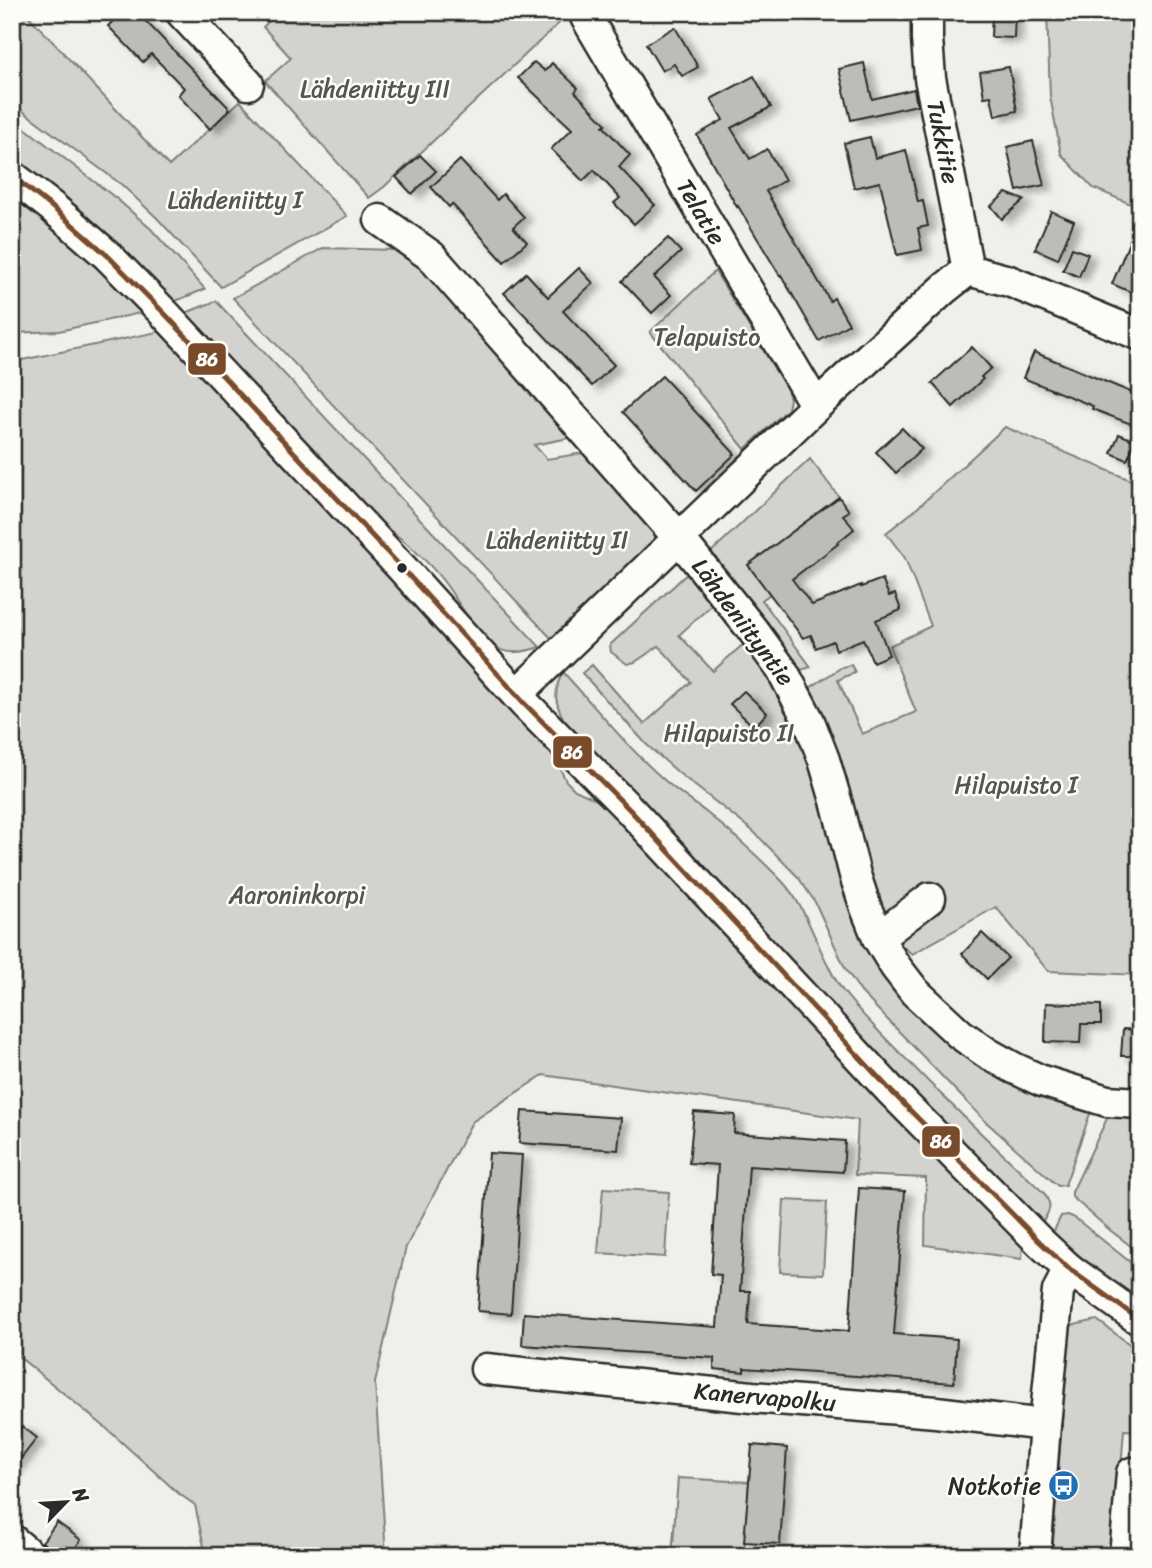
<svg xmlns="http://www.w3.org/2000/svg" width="1152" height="1568" viewBox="0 0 1152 1568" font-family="Sriracha,sans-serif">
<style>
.green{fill:#d3d2cf;stroke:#7f7e7d;stroke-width:2}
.building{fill:#bdbcb8;stroke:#2b2b2b;stroke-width:2;filter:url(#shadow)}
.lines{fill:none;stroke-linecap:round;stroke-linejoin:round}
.minor-casing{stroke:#2b2b2b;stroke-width:35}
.minor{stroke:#fdfcf7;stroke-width:30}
.bus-1-casing{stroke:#fdfcf7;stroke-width:10}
.bus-1{stroke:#7a4b2a;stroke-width:5}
.bus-dot{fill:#2b2b2b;stroke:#fdfcf7;stroke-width:2.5}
.labels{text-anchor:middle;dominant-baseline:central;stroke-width:5;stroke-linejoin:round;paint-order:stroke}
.park-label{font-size:24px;fill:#555554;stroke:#fdfcf7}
.street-label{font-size:24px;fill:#2b2b2b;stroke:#fdfcf7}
.poi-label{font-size:24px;fill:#2b2b2b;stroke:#fdfcf7;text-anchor:end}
.line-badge{stroke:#fdfcf7;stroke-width:2.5}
.badge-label{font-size:19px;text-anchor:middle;font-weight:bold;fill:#fff}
</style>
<defs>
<filter id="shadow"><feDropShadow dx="8" dy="4.5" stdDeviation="3.5" flood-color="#0004"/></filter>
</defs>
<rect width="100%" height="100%" fill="#f0efeb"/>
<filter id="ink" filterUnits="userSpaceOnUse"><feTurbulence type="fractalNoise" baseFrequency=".0143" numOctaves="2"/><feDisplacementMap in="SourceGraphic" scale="14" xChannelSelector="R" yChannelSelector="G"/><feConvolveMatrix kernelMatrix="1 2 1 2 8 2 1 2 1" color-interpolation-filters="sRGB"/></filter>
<g filter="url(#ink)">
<g class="green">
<path d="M12,12h13l144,154 71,-65 107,115 -126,71 -64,-69 -35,-33 -110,-82z"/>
<path d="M278,12h293l-187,175 -15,11 -104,-117 26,-23 -28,-31z"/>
<path d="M1047,12h93v196l-47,-20 -32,-34 -11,-58z"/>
<path d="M12,118l105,81 34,30 54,60 -32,13 -161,-139z"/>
<path d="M12,200l31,14 55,49 47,49 -86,19 -47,2v-79l7,-9 -7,-5z"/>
<path d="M323,248l73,2 26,14 151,169 -4,5 -35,7 13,14 43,-7 66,80 -3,11 -101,96 -319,-341z"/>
<path d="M715,271l72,118 3,10 -2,10 -43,40 -95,-117z"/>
<path d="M216,301l324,346c-16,5 -32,9 -47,-1 -4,-3 -8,-8 -11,-12 -14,-15 -24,-32 -35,-48 -21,-29 -47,-50 -76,-69l-188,-203z"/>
<path d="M162,331l376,404 16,21 12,25 9,9 35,16 413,438 -1,15 -97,-14 1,-67 -71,-3 3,-55 -315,-45 -71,47 -66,125 -31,136 11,173h-180l-11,-51 -17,-12 -72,-65 -94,-77v-989z"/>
<path d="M1005,427l135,57v491l-92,-4 -52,-64 -84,47 -23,-19 -79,-242 1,-6 31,-20 9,-2 4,7 -17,8 24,54 54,-22 -27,-66 42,-20 -26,-68 -19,-25 28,-22z"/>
<path d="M810,459l29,38 -91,68 22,29 -8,6 49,67 -10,3 -5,-1 -86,-116z"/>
<path d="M690,571l26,30 -37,34 34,36 35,-31 54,94 85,236 204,141 -26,74 -7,1 -73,-65 -124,-129 -16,-24 -30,-66 -17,-25 -44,-45 -74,-58 -33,-29 -65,-72 10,-8 52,59 47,-42 -32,-36 -24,16 -8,2 -16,-12 -1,-7z"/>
<path d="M563,672c35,38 67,79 106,112 12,10 25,19 38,29 26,21 51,43 74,67 30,31 37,77 62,111 20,26 45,50 68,73 44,45 88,87 133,129 9,14 6,17 -2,30l-127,-126 -346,-369c-13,-20 -18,-34 -6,-56z"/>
<path d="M1111,1110l26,11 3,14v118l-29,-22 -39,-34v-5z"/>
<path d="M603,1188l66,4 -4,65 -67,-4z"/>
<path d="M784,1200l43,2 -4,72 -43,-2z"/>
<path d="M1068,1215l7,3 65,52v35l-19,-13 -68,-59 8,-17z"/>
<path d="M1097,1320l43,32v79l-16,-1 -10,126h-62l17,-230z"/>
<path d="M678,1478l71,4 -5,74h-72z"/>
</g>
<g class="building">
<path d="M122,12h15l93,97 -20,20 -32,-34 6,-7 -33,-34 -8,8 -35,-36z"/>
<path d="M992,12h23l-1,26 -23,-1z"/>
<path d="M675,27l23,40 -16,9 -8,-12 -12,7 -16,-27z"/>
<path d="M534,62l11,9 7,-8 26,25 -3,4 31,32 -3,2 27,29 -11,12 36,38 -21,19 -20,-21 6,-5 -26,-28 -11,11 -32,-32 21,-20 -54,-51z"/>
<path d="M864,63l8,36 42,-10 3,16 -66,15 -12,-51z"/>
<path d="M1009,67l8,44 -22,5 -4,-20 -7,1 -4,-25z"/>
<path d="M754,76l17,31 -40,21 19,31 17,-10 18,31 -19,11 64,110 4,-3 15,26 -30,17 -38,-66 -1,1 -42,-70 -1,1 -40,-72 26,-15 -12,-21z"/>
<path d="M870,137l5,21 31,-8 12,52 5,-1 5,25 -10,2 4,22 -25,5 -17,-73 -26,6 -10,-45z"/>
<path d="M1033,141l11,44 -27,6 -10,-44z"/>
<path d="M420,155l16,16 -24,23 -16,-17z"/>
<path d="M460,160l37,40 6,-6 21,23 -11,10 14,15 -23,20 -52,-58 -3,3 -18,-20z"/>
<path d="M1006,193l18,7 -22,19 -11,-13z"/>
<path d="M1051,211l23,10 -16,38 -23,-10z"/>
<path d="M1139,218h1v78l-28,-12z"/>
<path d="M668,238l13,14 -27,25 17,18 -19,18 -30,-32z"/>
<path d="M1072,248l16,6 -9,23 -16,-7z"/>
<path d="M579,268l14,15 -30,28 51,54 -22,21 -88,-93 22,-20 22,24z"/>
<path d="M972,347l19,21 -10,9 2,2 -30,28 -21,-24z"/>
<path d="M1034,352l106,44v6l-9,22 -39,-15 1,-3 -70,-28z"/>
<path d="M662,376l73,78 -39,37 -73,-79z"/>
<path d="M902,428l20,21 -26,24 -20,-21z"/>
<path d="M1119,434l17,7 -9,19 -16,-7z"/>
<path d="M839,497l10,14 -6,4 11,14 -17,14 1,1 -46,35 20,26 49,-20v2l21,-8 7,17 6,-2 6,16 -25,10 13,35 -16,7 -10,-23 -27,11 -3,-9 -17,7 -5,-13 -8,3 -55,-73z"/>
<path d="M744,691l23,22 -13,14 -24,-23z"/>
<path d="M982,933l26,25 -21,21 -25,-25z"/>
<path d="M1046,1003l55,2v19h-20l-1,19 -35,-1z"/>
<path d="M1123,1029l17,1v26h-19z"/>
<path d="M522,1111l99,7 -3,32 -99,-7z"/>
<path d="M694,1112l41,3 -1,18 111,8 -2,31 -94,-6 -9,125h10l-2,33 101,7 10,-143 46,3 -11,143 63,5 -3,44 -210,-15v4l-30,-3v-11l-192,-13 2,-32 193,14 4,-52 -10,-1 7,-109 -29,-2z"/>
<path d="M489,1153l33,2 -11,159 -33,-3z"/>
<path d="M22,1426l15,12 -25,32v-32z"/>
<path d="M752,1445l35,3 -7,96 -36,-2z"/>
<path d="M57,1522l24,18 -12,16h-11l-16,-14z"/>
</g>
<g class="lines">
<defs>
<g id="minor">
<path d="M181,12l67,72"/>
<path d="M927,12v27l3,39 38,192"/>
<path d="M586,17l230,389"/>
<path d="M12,176l40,31 55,48 59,60 236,253 122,135 107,108 261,281 148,150 29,27 71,51"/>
<path d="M380,220l51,36 248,282 76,95 27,37 27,51 15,39 13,44 18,71 11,33 12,30 17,28 20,26 45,42 27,19 27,15 28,13 65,20 33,2"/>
<path d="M517,694l299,-288 128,-117 24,-19 41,11 131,54"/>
<path d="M878,938l52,-40"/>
<path d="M486,1369l266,28 184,15 109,13"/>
<path d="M12,1540l19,16"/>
<path d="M1035,1556l10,-131 13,-134 11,-22"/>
<path d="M1125,1556l7,-83"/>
</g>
</defs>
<use href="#minor" class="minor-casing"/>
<use href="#minor" class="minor"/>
<defs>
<path id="bus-1" d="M12,176l40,31 55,48 59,60 236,253 122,135 107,108 261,281 148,150 29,27 71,51"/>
</defs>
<use href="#bus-1" class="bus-1-casing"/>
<use href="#bus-1" class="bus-1"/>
</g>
</g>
<defs>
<symbol id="bus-disc" viewBox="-11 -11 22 22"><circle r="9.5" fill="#1f6fb2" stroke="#fdfcf7"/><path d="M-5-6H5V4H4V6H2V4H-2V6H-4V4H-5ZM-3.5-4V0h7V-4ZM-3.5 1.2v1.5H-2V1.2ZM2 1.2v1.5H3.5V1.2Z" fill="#fff"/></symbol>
</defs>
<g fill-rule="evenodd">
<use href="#bus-disc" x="1046" y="1468" width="35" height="35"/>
</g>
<circle class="bus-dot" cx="402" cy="568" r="6"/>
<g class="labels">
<g class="park-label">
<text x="375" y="89">Lähdeniitty III</text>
<text x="235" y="200">Lähdeniitty I</text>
<text x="707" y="337">Telapuisto</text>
<text x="557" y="540">Lähdeniitty II</text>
<text x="729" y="733">Hilapuisto II</text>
<text x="1016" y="785">Hilapuisto I</text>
<text x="297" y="895">Aaroninkorpi</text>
</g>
<g class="street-label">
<text transform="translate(943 142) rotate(79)">Tukkitie</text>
<text transform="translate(701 212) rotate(59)">Telatie</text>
<text transform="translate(743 622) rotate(53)">Lähdeniityntie</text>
<text transform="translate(765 1397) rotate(5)">Kanervapolku</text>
</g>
<g class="poi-label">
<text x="1041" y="1486">Notkotie</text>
</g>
</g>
<g class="line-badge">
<rect x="187" y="342" width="40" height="34" rx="7" fill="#7a4b2a"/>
<rect x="552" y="735" width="41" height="34" rx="7" fill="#7a4b2a"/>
<rect x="921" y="1125" width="40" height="33" rx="7" fill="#7a4b2a"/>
</g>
<g class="badge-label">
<text x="207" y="366">86</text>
<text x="572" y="759">86</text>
<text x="941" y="1148">86</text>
</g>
<rect width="1152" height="1568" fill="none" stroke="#fdfcf7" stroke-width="42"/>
<rect x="21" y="21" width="1110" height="1526" fill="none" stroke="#2b2b2b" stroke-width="2.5" filter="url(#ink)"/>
<g transform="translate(66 1502) rotate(65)" stroke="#fdfcf7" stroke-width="5" paint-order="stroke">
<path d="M0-5L12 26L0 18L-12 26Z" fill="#2b2b2b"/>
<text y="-10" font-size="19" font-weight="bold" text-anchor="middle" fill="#2b2b2b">N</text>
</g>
</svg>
